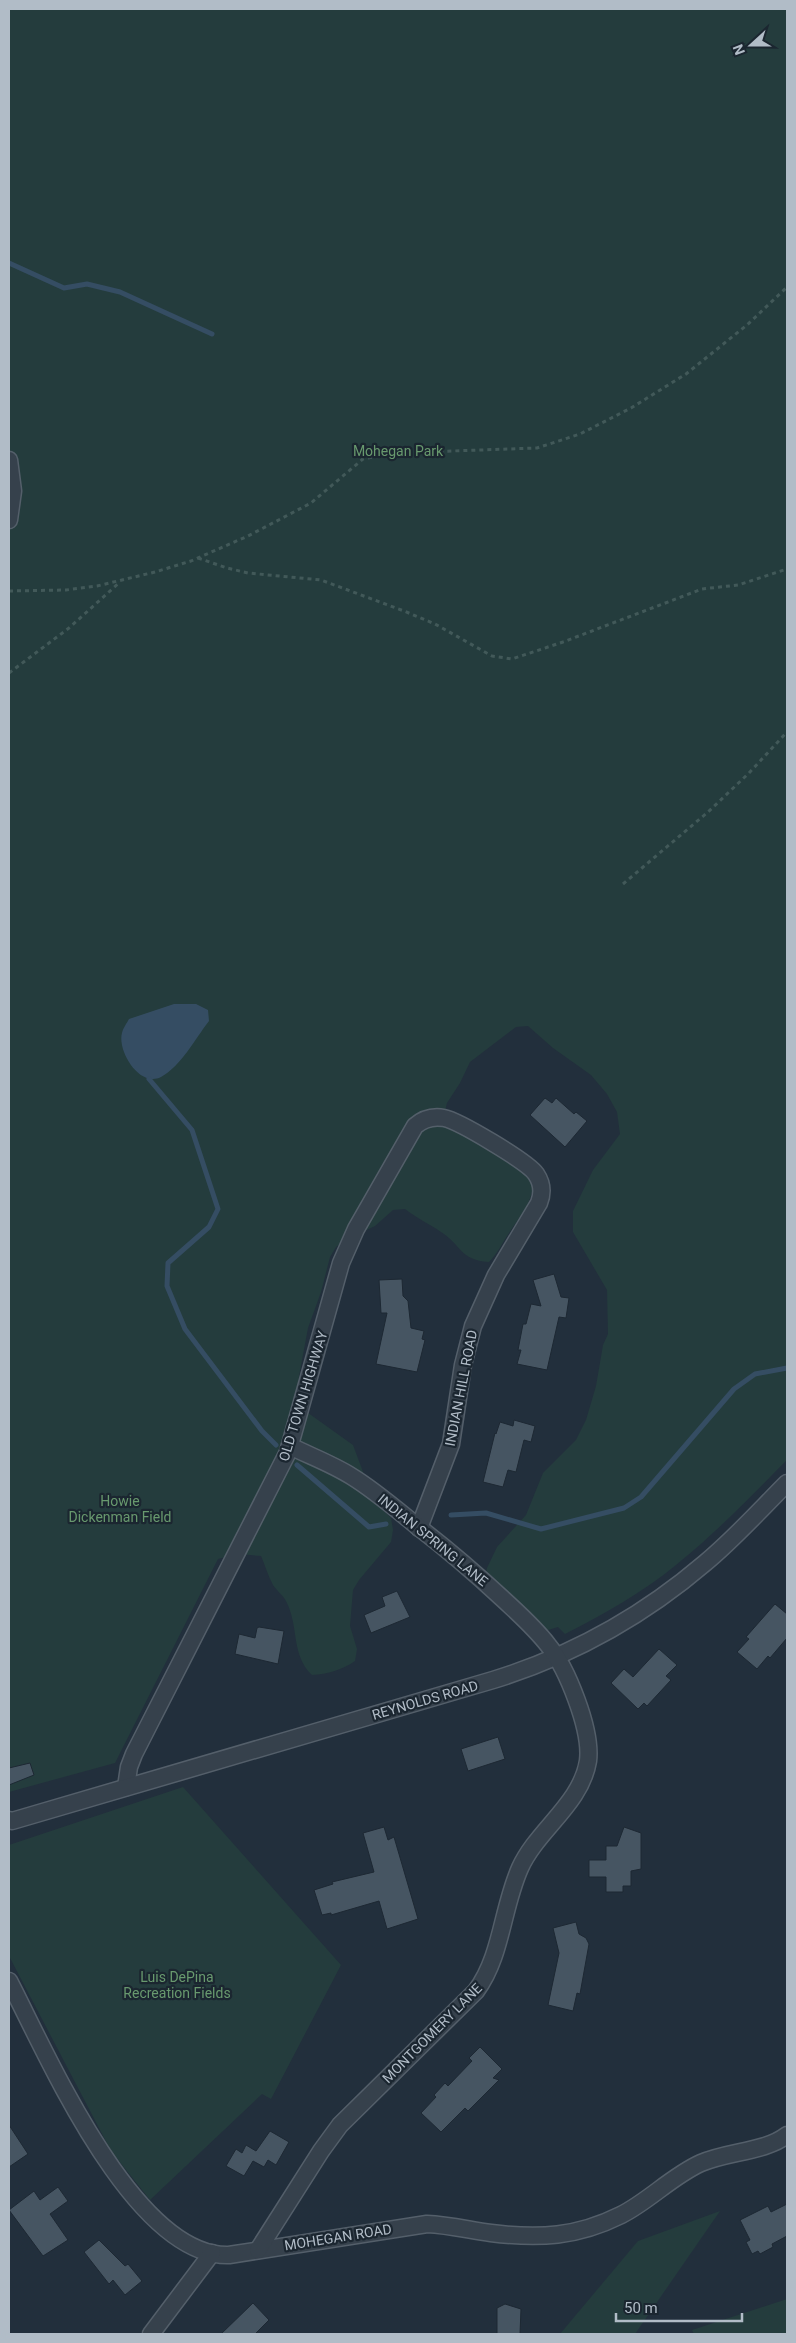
<svg xmlns="http://www.w3.org/2000/svg" width="796" height="2343" viewBox="0 0 796 2343" font-family="Roboto,sans-serif">
<style>
.green{fill:#243c3d}
.water{fill:#354d63}
.lines{fill:none;stroke-linecap:round;stroke-linejoin:round}
.stream{stroke:#354d63;stroke-width:5}
.building{fill:#465562;stroke:#1d2833}
.street-casing{stroke:#545f6a;stroke-width:19}
.path{stroke:#425959;stroke-width:3;stroke-dasharray:4 4;stroke-linecap:butt}
.street{stroke:#36414c;stroke-width:16}
.labels{text-anchor:middle;dominant-baseline:central;stroke-width:4.5;stroke-linejoin:round;paint-order:stroke}
.park-label{font-size:14px;fill:#68996e;stroke:#1b2630}
.street-label{font-size:14px;fill:#b1bcc7;stroke:#1b2630}
</style>
<rect width="100%" height="100%" fill="#222f3c"/>
<g class="green">
<path d="M9,9h778v1451c-36,36 -71,73 -111,105 -34,28 -72,49 -111,69l-7,-7 -20,6 -55,-43 4,-22 10,-21 29,-32 17,-42 33,-33 10,-20 10,-34 7,-41 5,-11 -1,-44 -34,-58v-21l20,-41 27,-36 -3,-22 -10,-18 -16,-19 -38,-27 -25,-22 -12,1 -46,35 -10,21 -13,20 -3,12 30,15 60,50c-3,26 -12,33 -25,53 -7,10 -11,20 -20,29 -30,-2 -27,-17 -48,-30 -13,-9 -23,-13 -36,-23l-12,1 -18,16 -30,14 -9,7 -6,10 -9,35 -13,36 -9,48 -1,24 6,10 49,35 21,56 17,17 2,12 -2,12 -32,38 -6,10 -3,36 7,23 -2,12c-13,9 -27,13 -43,14 -21,-20 -13,-47 -25,-72 -3,-7 -10,-12 -14,-18 -5,-9 -8,-20 -12,-29l-23,-2 -20,5 -103,204 -106,29z"/>
<path d="M183,1787l158,178 -70,134 -9,-5 -112,106 -39,-49 -102,-195v-111z"/>
<path d="M720,2211l-85,123h-75l78,-93z"/>
<path d="M787,2299v35h-93l-2,-4z"/>
</g>
<path class="water" d="M174,1004h22l12,6 1,11c-14,18 -28,45 -48,56 -22,11 -44,-27 -39,-44 1,-5 5,-10 7,-14z"/>
<g class="lines">
<g class="stream">
<path d="M9,263l55,25 23,-4 33,8 92,42"/>
<path d="M149,1079l43,51 26,79 -9,18 -41,36 -1,23 18,43 77,102 14,14"/>
<path d="M297,1465l72,62 17,-3"/>
<path d="M451,1515l35,-2 55,16 83,-21 17,-11 93,-108 21,-15 32,-6"/>
</g>
</g>
<g class="building">
<path d="M545,1098l7,5 4,-5 18,16 2,-2 11,9 -22,26 -35,-32z"/>
<path d="M554,1274l7,23 8,1 -3,20 -7,-1 -12,53 -30,-6 4,-14h-3l5,-26h3l5,-20 10,2 -8,-26z"/>
<path d="M402,1279l1,17 5,5 3,27 13,3 -2,8 3,1 -8,32 -41,-8 11,-51h-6l-2,-33z"/>
<path d="M514,1420l21,6 -4,16 -7,-2 -8,32 -8,-2 -5,17 -20,-5 12,-49 1,1 4,-12 13,4z"/>
<path d="M397,1591l13,26 -39,16 -7,-18 21,-9 -3,-9z"/>
<path d="M775,1604l12,10v24l-17,20 -2,-2 -11,13 -20,-17 12,-13 -3,-2z"/>
<path d="M259,1627l25,4 -6,33 -43,-10 4,-20 16,4 2,-10z"/>
<path d="M659,1649l18,16 -11,11 5,4 -24,26 -3,-3 -6,6 -27,-26 13,-14 9,8z"/>
<path d="M498,1737l7,22 -37,12 -7,-22z"/>
<path d="M30,1763l4,12 -25,10v-17z"/>
<path d="M384,1827l4,13 6,-3 24,82 -31,10 -8,-28 -48,14v-2l-9,2 -8,-25 19,-6 -1,-2 42,-10 -11,-39z"/>
<path d="M624,1827l17,6v36l-10,2v15h-8v6h-17v-15h-17v-17h17v-14h11z"/>
<path d="M576,1922l3,12 7,4 3,6 -9,50 -3,-1 -4,18 -25,-6 11,-52 -6,-25z"/>
<path d="M480,2047l22,22 -9,9 6,2 -31,31 -3,-3 -24,24 -20,-19 15,-16 -2,-2 11,-12 3,3 24,-25 -3,-3z"/>
<path d="M9,2125l19,29 -19,13z"/>
<path d="M270,2131l19,11 -13,23 -8,-5 -4,7 -11,-6 -9,15 -18,-10 10,-17 6,4 4,-8 10,6z"/>
<path d="M58,2187l10,14 -18,13 18,26 -25,16 -34,-46 25,-19 6,9z"/>
<path d="M787,2204v32l-15,8 1,3 -13,7 -2,-3 -6,3 -6,-12 4,-2 -10,-20 28,-14 3,6z"/>
<path d="M99,2240l26,26 3,-2 14,17 -17,14 -12,-15 -4,4 -25,-32z"/>
<path d="M253,2303l16,17 -14,14h-34z"/>
<path d="M505,2304l16,5 -1,25h-23v-26z"/>
</g>
<g class="lines">
<defs>
<g id="street">
<path d="M9,460l4,31 -4,29"/>
<path d="M126,1787l3,-20 5,-13 154,-302 53,-189 15,-34 59,-103c8,-7 18,-10 29,-8 15,3 84,44 92,56 6,9 7,19 3,29l-43,72 -23,51 -10,39 -12,79 -32,84"/>
<path d="M9,1820l3,1 481,-141c78,-24 150,-64 212,-117 29,-24 55,-53 82,-80"/>
<path d="M9,1981c38,73 125,277 220,274l198,-31c22,1 42,6 64,9 48,6 86,4 130,-18 28,-14 51,-39 80,-52 28,-12 64,-11 86,-28"/>
<path d="M258,2250l63,-99 19,-26 136,-134c26,-35 26,-83 44,-123 17,-38 61,-64 68,-107 4,-31 -21,-93 -40,-116 -13,-17 -29,-31 -45,-46 -28,-26 -56,-50 -86,-73 -21,-17 -43,-36 -66,-50 -19,-12 -41,-20 -61,-30"/>
<path d="M151,2334l61,-81"/>
</g>
</defs>
<use href="#street" class="street-casing"/>
<g class="path">
<path d="M198,558l29,10 21,5 73,7 83,31 31,13 57,32 20,3 51,-17 139,-53 36,-4 49,-16"/>
<path d="M9,591l57,-1 31,-4 58,-14 36,-11 57,-25 63,-33 52,-44 32,-6 142,-5 43,-14 51,-26 55,-34 61,-49 40,-38"/>
<path d="M9,673l60,-45 51,-46"/>
<path d="M623,884l85,-72 41,-39 38,-41"/>
</g>
<use href="#street" class="street"/>
</g>
<g class="labels">
<g class="park-label">
<text x="398" y="451">Mohegan Park</text>
<text x="120" y="1501">Howie<tspan x="120" dy="16">Dickenman Field</tspan></text>
<text x="177" y="1977">Luis DePina<tspan x="177" dy="16">Recreation Fields</tspan></text>
</g>
<g class="street-label">
<text transform="translate(461 1388) rotate(-79)">INDIAN HILL ROAD</text>
<text transform="translate(303 1396) rotate(-73)">OLD TOWN HIGHWAY</text>
<text transform="translate(433 1540) rotate(39)">INDIAN SPRING LANE</text>
<text transform="translate(425 1700) rotate(-16)">REYNOLDS ROAD</text>
<text transform="translate(432 2033) rotate(-45)">MONTGOMERY LANE</text>
<text transform="translate(338 2237) rotate(-9)">MOHEGAN ROAD</text>
</g>
</g>
<rect width="796" height="2343" fill="none" stroke="#b1bcc7" stroke-width="20"/>
<g transform="translate(751 45) rotate(249)" stroke="#1b2630" stroke-width="4" paint-order="stroke">
<path d="M0-4L9 19L0 12L-9 19Z" fill="#b1bcc7"/>
<text y="-8" font-size="14" font-weight="bold" text-anchor="middle" fill="#b1bcc7">N</text>
</g>
<path d="M616 2313v8h126v-8" fill="none" stroke="#b1bcc7" stroke-width="2.5"/>
<text x="624" y="2313" font-size="15" fill="#b1bcc7" stroke="#1b2630" stroke-width="4" paint-order="stroke">50 m</text>
</svg>
